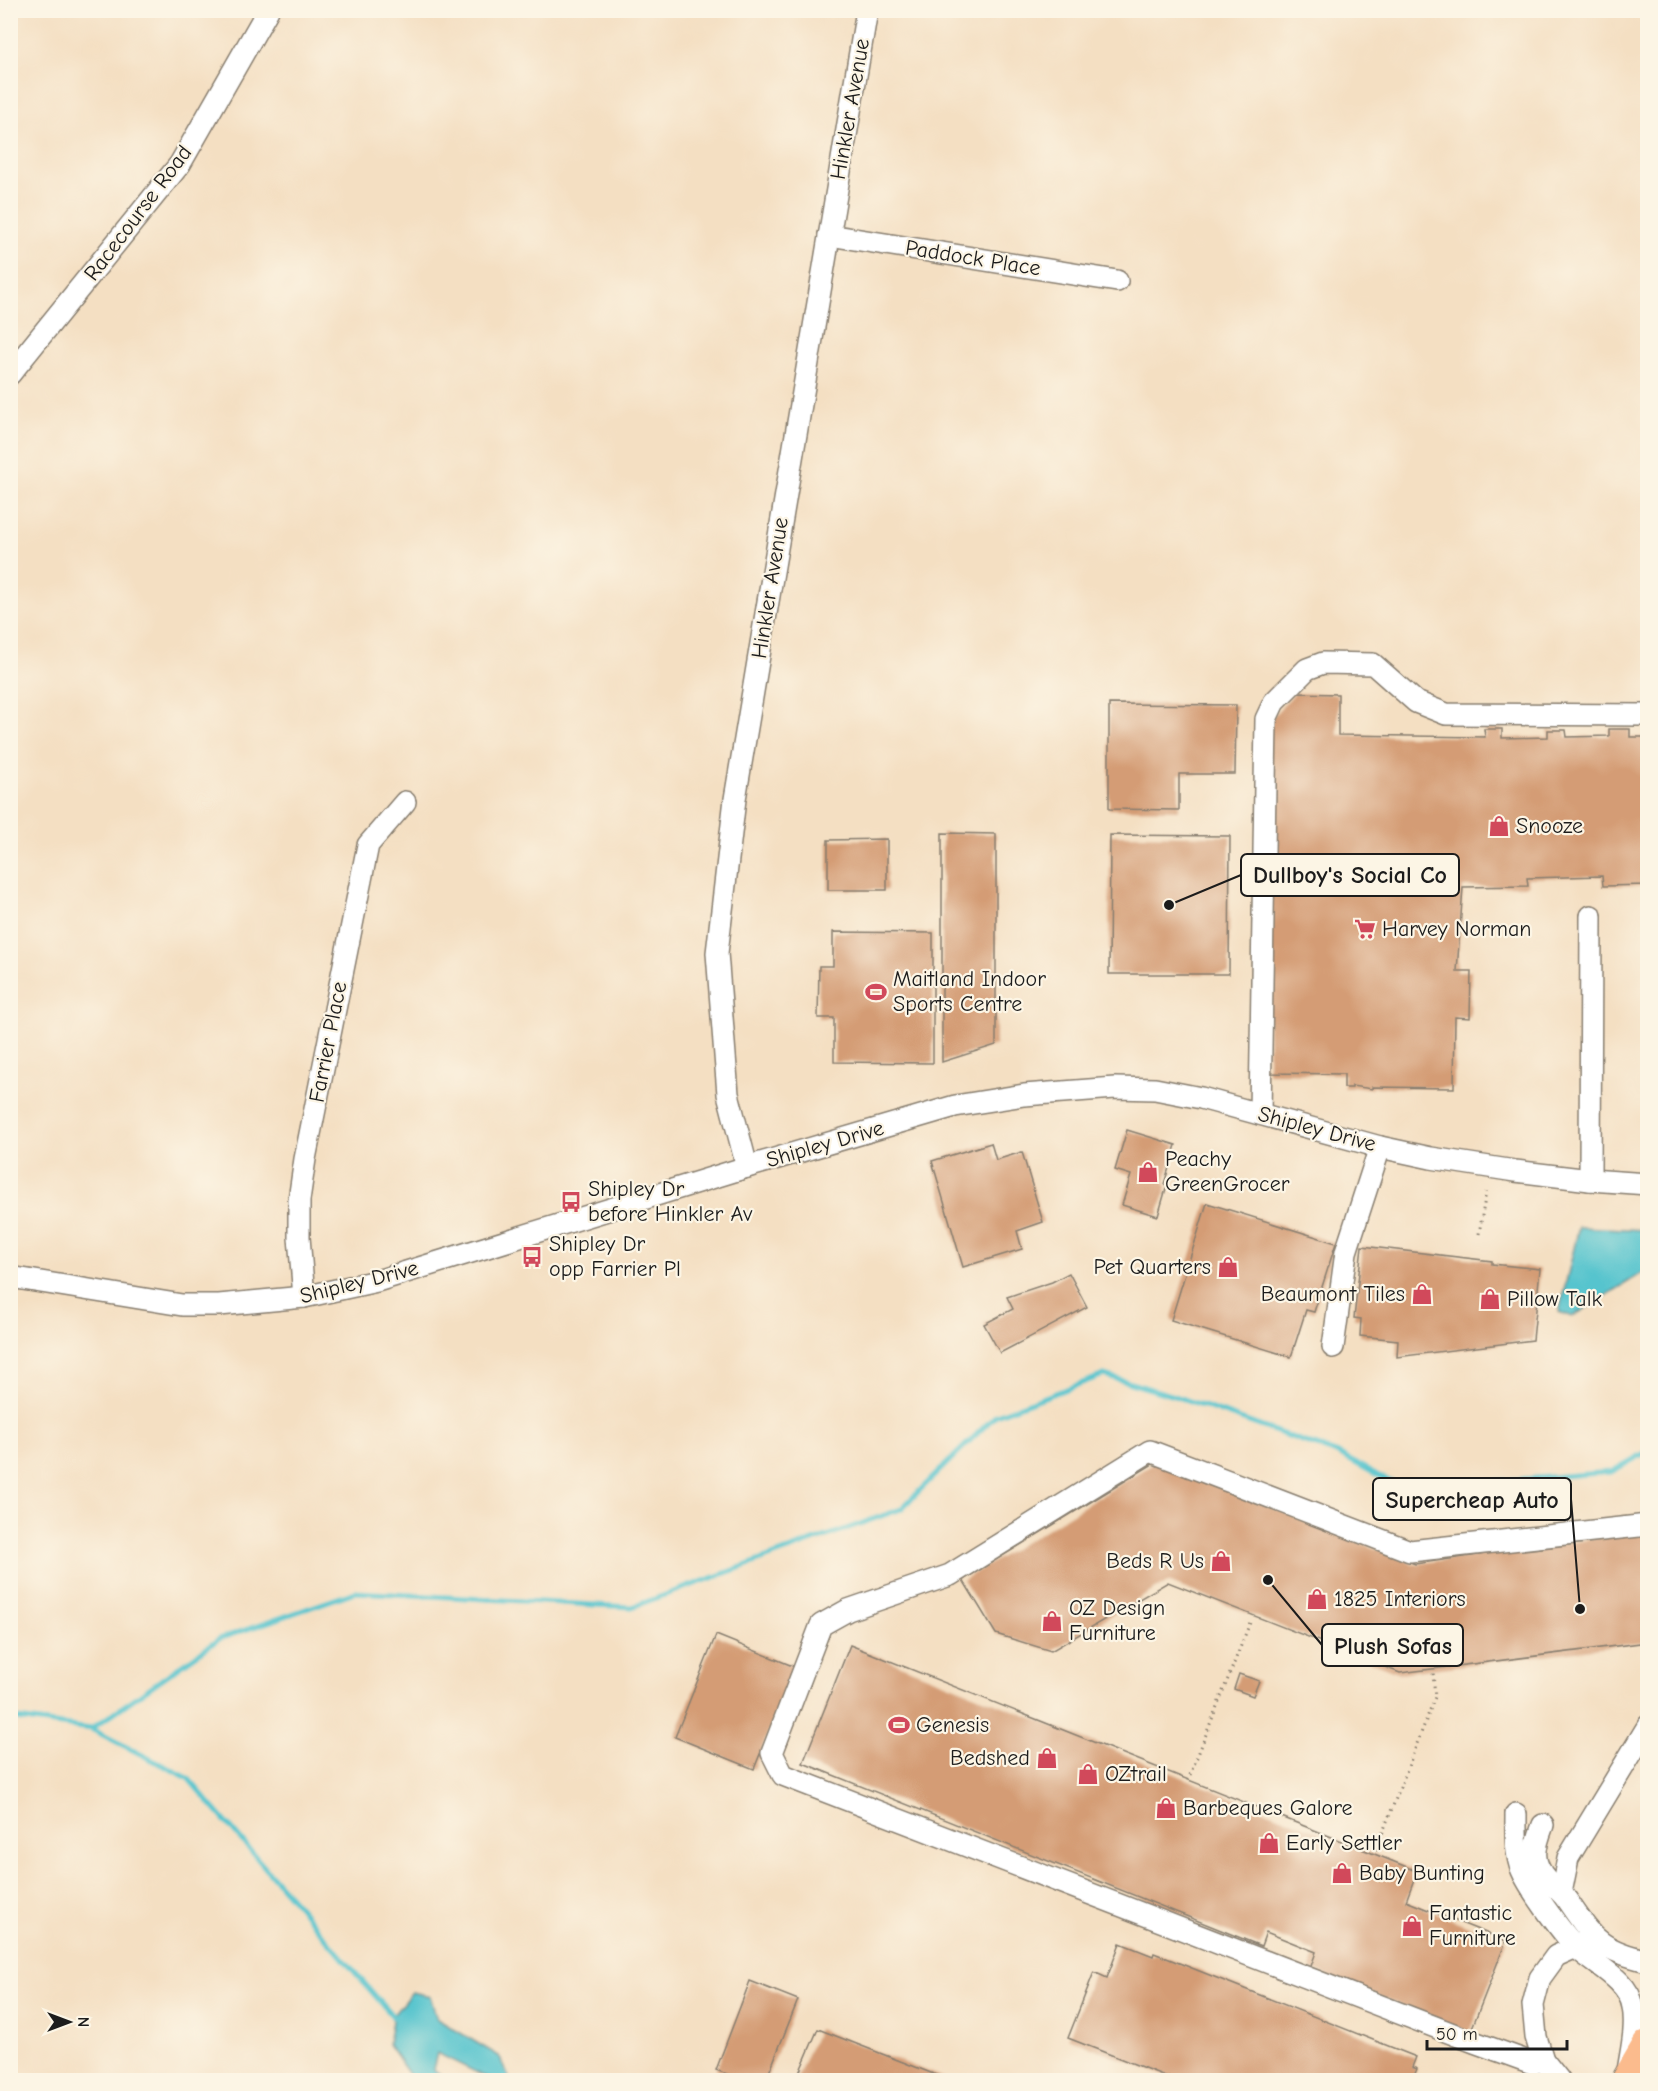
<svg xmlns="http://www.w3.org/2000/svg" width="1658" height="2091" viewBox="0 0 1658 2091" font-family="'Comic Neue',sans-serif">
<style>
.water{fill:#57c4ce;stroke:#3a7075;stroke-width:1.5}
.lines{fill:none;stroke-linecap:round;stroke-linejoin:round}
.stream{stroke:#57c4ce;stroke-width:5}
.building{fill:#d49c75}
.minor-casing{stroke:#887e6f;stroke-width:24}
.highway-casing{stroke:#887e6f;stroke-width:34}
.path{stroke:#887e6f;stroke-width:3;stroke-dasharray:1.5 4.5;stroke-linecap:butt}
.minor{stroke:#fff;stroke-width:21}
.highway{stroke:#fbbb8d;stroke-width:32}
.labels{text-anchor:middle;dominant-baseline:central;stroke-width:4.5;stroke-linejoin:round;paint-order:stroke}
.street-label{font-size:22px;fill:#1c1c1c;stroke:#fcf5e5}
.poi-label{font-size:22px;fill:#1c1c1c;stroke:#fcf5e5;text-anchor:start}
.leader{fill:none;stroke:#1c1c1c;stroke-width:2}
.callout-dot{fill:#1c1c1c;stroke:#fcf5e5;stroke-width:2}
.callout{fill:#fcf5e5;stroke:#1c1c1c;stroke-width:2}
.callout-label{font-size:24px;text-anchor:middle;font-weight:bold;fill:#1c1c1c}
</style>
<rect width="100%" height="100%" fill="#fcf5e5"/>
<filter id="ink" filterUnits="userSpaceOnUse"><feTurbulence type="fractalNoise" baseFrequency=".0167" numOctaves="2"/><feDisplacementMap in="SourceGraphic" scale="12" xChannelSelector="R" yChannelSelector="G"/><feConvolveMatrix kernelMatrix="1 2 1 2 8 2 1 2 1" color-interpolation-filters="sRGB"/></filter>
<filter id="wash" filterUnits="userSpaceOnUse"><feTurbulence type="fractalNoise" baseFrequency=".008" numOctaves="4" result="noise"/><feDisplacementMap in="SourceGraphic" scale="24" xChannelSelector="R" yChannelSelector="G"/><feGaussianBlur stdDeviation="1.35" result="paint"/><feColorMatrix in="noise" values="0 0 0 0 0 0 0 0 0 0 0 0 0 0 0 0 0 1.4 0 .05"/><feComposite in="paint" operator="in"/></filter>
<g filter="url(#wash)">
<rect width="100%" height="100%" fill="#f4dfc2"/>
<g class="water">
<path d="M1579,1227l68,3v40l-75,47 -13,-5z"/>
<path d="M412,1992l18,4 7,23 62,37 11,24h-20l-2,-2 -51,-25 -4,16 15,11h-35l-25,-36 5,-29z"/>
</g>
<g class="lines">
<g class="stream">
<path d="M10,1718l81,11 97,49 208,242"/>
<path d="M91,1729l128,-90 136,-47 277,15 269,-98 95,-94 108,-40 80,24 152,54 68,36 207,-17 37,-21"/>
</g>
</g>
<g id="blocks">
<g class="building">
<path d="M1295,693l43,1v41l147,2 -1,-8h18v9l46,-1v-7h18l1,7 42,-1v-7h21v8h18v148l-45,1 -1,-10 -75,2 1,8 -65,1 -6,84h14l-1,47 -15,-1 -1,71 -82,-1v2l-20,-3v2h-8v-14l-76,-1v-352z"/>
<path d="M1109,704l127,1 -1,69h-56v36l-70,-1z"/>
<path d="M942,833l54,1v211l-54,17z"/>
<path d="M1110,835l120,1 -1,138h-120z"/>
<path d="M887,839v51h-59v-50z"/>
<path d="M833,932l100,1v130l-99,-1v-44h-16l1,-52h14z"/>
<path d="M1127,1130l49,15 -12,39 3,1 -9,31 -36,-11 9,-30 -16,-5z"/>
<path d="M991,1143l5,17 26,-8 21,70 -26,9 5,18 -59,18 -31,-106z"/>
<path d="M1207,1203l129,40 -22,69 -8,-2 -15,47 -120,-37z"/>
<path d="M1362,1246l130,15v3l48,5 -7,71 -136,17 1,-17 -38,-4 1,-17 -7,-1z"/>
<path d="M1069,1273l18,34 -87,46 -16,-29 29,-15 -6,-12 45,-15z"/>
<path d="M1156,1462l259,102 233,-33v111l-248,31 -232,-91 -117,69 -55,-17 -33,-54z"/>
<path d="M716,1635l79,32 -41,102 -79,-32z"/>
<path d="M850,1645l567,226 -11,30 100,40 -36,92 -160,-64 6,-17 -50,-20 -5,14 -458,-183z"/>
<path d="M1239,1674l20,7 -6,15 -19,-7z"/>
<path d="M1120,1943l33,13 1,-3 262,104 -4,10 5,2 -5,11h-237l-107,-42 26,-66 13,6z"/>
<path d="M750,1981l48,19 -32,80h-23l-27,-10z"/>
<path d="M818,2029l131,51h-153z"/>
</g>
</g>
</g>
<g filter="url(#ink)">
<use href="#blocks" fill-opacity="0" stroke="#887e6f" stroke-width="1.5"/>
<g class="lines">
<defs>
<g id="minor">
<path d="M829,235l288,46"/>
<path d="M10,374l170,-210 88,-154"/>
<path d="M1260,1114l6,-395 8,-17 33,-33 16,-6 50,1 43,38 30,12 202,1"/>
<path d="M747,1167l-19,-73 -11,-141 18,-154 132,-789"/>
<path d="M1590,1180l1,-264"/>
<path d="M10,1277l172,28h37l85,-8 73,-16 370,-114 208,-61 69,-11 91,-7 40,1 46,9 179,49 51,11 84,13 75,9 58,4"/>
<path d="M304,1297l-5,-60v-37l6,-41 63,-314 37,-43"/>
<path d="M1333,1347l13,-95 34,-105"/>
<path d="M1516,1814c0,17 -1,35 4,51 5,18 43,69 57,83 18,17 52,32 56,59 4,20 -2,44 -5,64"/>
<path d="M1543,1825c-8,21 -13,37 4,55 6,6 12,10 17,16 29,41 32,53 84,65"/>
<path d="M1561,1893l7,-35 80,-132"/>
<path d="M1543,2060l-11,3 -58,-21 -691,-267 -11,-22 49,-128 27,-15 102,-35 200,-124 260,100 238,-26"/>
<path d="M1559,2080l-16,-20 -7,-23 -3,-32 7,-27 16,-22 20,-9 11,-9"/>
</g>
<path id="highway" d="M1628,2080l20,-34"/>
</defs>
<use href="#minor" class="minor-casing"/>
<use href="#highway" class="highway-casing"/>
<g class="path">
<path d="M1479,1234l7,-42"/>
<path d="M1190,1775l61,-155"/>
<path d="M1376,1850l59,-153 -2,-25"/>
</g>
<use href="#minor" class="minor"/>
<use href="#highway" class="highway"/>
</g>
</g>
<defs>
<symbol id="shop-bare" viewBox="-9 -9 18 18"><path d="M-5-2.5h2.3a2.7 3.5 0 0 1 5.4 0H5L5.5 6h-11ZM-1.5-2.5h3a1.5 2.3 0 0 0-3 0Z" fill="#d1495b" stroke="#fcf5e5" stroke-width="2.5" paint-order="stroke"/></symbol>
<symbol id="supermarket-bare" viewBox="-9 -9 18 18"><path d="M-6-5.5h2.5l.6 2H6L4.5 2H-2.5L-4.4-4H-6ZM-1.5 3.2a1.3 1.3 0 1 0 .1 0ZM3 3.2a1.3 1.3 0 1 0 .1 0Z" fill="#d1495b" stroke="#fcf5e5" stroke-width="2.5" paint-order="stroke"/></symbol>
<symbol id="stadium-bare" viewBox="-9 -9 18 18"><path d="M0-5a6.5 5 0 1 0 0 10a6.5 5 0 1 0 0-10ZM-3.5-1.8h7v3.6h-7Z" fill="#d1495b" stroke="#fcf5e5" stroke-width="2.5" paint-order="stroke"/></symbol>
<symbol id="bus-bare" viewBox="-9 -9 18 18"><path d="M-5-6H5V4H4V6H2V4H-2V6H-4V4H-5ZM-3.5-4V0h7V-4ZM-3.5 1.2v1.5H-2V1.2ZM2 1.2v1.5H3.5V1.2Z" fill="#d1495b" stroke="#fcf5e5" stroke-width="2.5" paint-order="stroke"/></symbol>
</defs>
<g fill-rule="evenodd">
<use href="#shop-bare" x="1484" y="811" width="30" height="30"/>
<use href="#supermarket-bare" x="1350" y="914" width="30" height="30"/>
<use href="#stadium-bare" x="861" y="977" width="30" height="30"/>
<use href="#shop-bare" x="1133" y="1157" width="30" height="30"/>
<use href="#bus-bare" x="556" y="1187" width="30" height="30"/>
<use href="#bus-bare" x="517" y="1242" width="30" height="30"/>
<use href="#shop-bare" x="1213" y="1252" width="30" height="30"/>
<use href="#shop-bare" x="1407" y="1279" width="30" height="30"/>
<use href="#shop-bare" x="1475" y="1284" width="30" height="30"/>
<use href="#shop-bare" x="1206" y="1546" width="30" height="30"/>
<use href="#shop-bare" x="1302" y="1584" width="30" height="30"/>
<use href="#shop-bare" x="1037" y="1606" width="30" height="30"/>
<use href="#stadium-bare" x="884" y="1710" width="30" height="30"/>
<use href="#shop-bare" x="1032" y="1743" width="30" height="30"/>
<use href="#shop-bare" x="1073" y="1759" width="30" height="30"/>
<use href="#shop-bare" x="1151" y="1793" width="30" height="30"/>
<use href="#shop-bare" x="1254" y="1828" width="30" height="30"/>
<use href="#shop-bare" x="1327" y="1858" width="30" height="30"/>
<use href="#shop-bare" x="1397" y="1911" width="30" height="30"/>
</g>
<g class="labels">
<g class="street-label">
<text transform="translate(850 109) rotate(-80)">Hinkler Avenue</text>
<text transform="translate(138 213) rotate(-53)">Racecourse Road</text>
<text transform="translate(973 258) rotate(9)">Paddock Place</text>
<text transform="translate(770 588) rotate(-81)">Hinkler Avenue</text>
<text transform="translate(328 1042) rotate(-79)">Farrier Place</text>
<text transform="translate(1317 1129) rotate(15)">Shipley Drive</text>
<text transform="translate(825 1144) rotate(-16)">Shipley Drive</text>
<text transform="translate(359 1282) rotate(-14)">Shipley Drive</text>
</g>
<g class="poi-label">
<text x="1516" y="826">Snooze</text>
<text x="1382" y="929">Harvey Norman</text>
<text x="893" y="979">Maitland Indoor<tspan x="893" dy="25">Sports Centre</tspan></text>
<text x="1165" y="1159">Peachy<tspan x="1165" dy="25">GreenGrocer</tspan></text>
<text x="588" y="1189">Shipley Dr<tspan x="588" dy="25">before Hinkler Av</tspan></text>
<text x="549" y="1244">Shipley Dr<tspan x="549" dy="25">opp Farrier Pl</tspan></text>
<text x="1211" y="1267" text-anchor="end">Pet Quarters</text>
<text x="1405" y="1294" text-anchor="end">Beaumont Tiles</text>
<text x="1507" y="1299">Pillow Talk</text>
<text x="1204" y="1561" text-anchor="end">Beds R Us</text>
<text x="1334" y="1599">1825 Interiors</text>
<text x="1069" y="1608">OZ Design<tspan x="1069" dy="25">Furniture</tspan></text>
<text x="916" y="1725">Genesis</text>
<text x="1030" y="1758" text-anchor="end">Bedshed</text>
<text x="1105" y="1774">OZtrail</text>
<text x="1183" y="1808">Barbeques Galore</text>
<text x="1286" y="1843">Early Settler</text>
<text x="1359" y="1873">Baby Bunting</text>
<text x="1429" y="1913">Fantastic<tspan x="1429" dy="25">Furniture</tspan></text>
</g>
</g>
<path class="leader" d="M1169 905L1241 875M1580 1609L1571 1499M1268 1580L1322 1645"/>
<g class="callout-dot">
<circle cx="1169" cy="905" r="6"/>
<circle cx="1580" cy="1609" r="6"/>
<circle cx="1268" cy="1580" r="6"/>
</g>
<g class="callout">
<rect x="1241" y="854" width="218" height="42" rx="6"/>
<rect x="1373" y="1478" width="198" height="42" rx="6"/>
<rect x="1322" y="1624" width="141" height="42" rx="6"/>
</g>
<g class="callout-label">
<text x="1350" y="883">Dullboy's Social Co</text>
<text x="1472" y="1508">Supercheap Auto</text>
<text x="1393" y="1654">Plush Sofas</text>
</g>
<rect width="1658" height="2091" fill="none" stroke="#fcf5e5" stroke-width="36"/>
<g transform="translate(69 2022) rotate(90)" stroke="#fcf5e5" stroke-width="4.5" paint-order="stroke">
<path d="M0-4.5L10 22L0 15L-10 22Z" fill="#1c1c1c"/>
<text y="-9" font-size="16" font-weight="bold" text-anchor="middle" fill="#1c1c1c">N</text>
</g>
<path d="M1427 2040v9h140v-9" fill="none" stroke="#1c1c1c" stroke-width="3"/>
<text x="1436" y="2040" font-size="18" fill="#1c1c1c" stroke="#fcf5e5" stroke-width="4.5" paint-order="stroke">50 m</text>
</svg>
